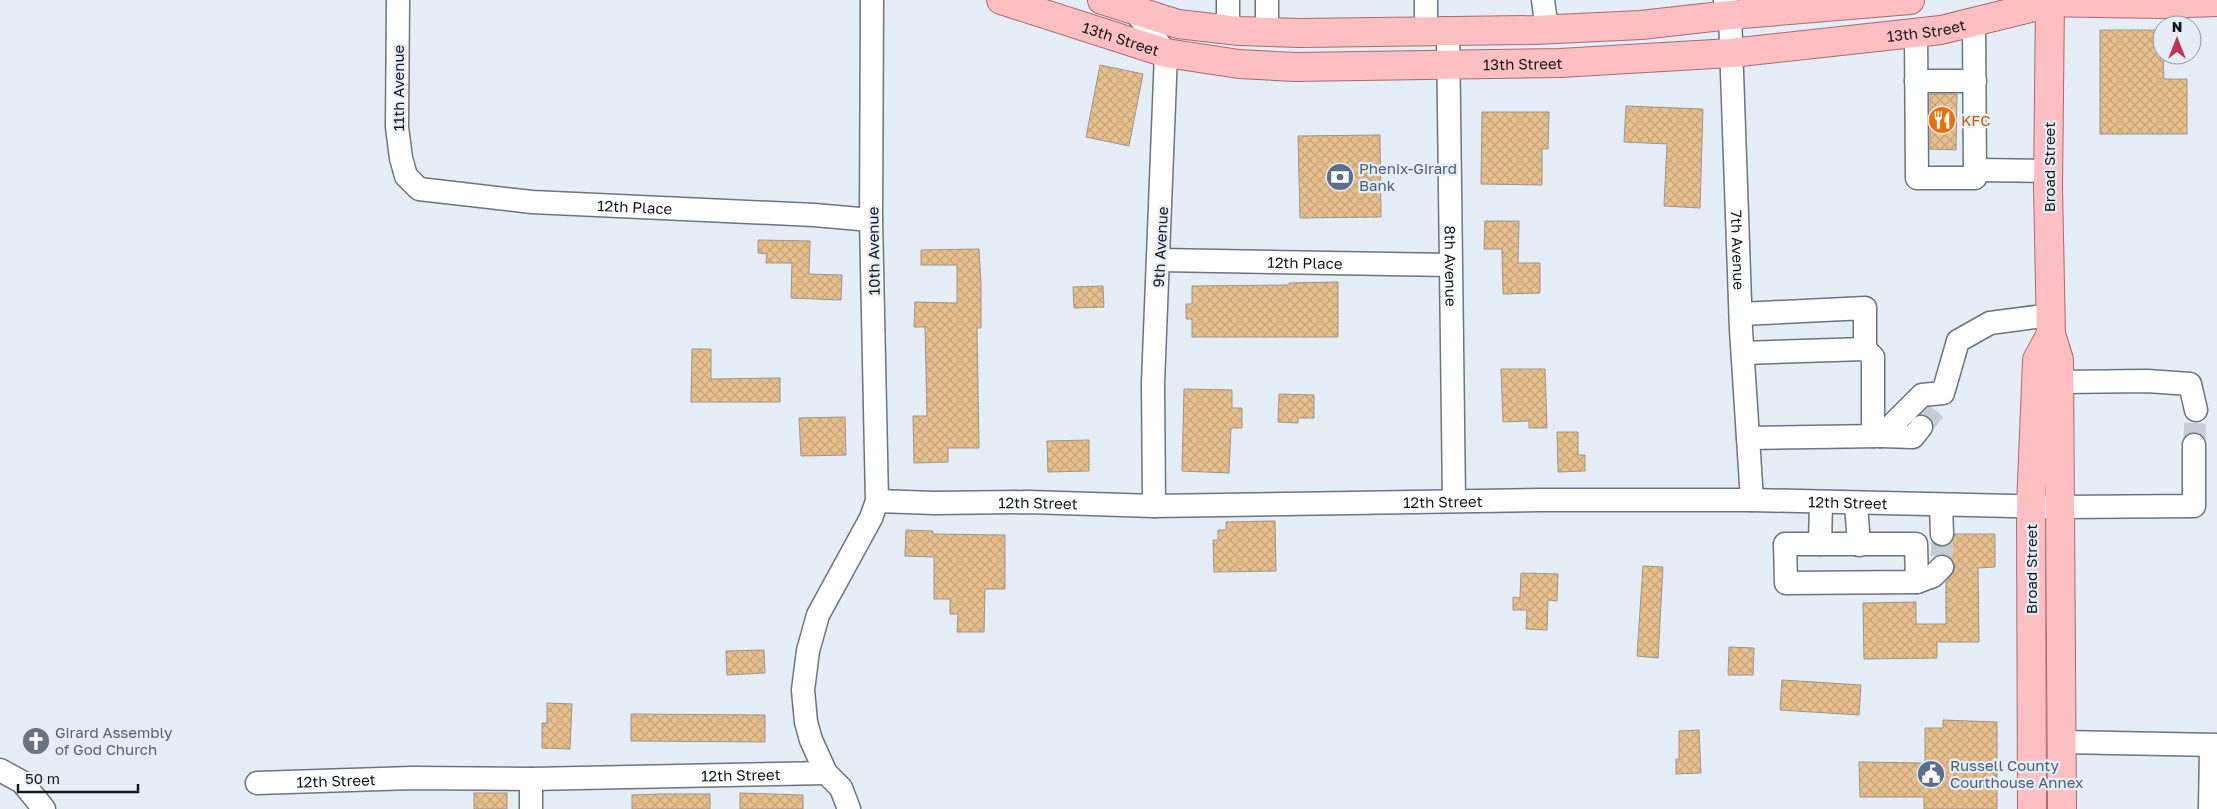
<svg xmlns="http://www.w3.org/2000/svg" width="2217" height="809" viewBox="0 0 2217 809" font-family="'Golos Text',sans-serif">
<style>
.building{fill:url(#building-cross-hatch);stroke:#9e968d}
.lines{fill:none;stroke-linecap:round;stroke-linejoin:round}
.minor-tunnel{stroke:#c6cdd6;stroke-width:22;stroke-dasharray:22 11;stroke-linecap:butt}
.minor-casing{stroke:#6c747c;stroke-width:25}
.major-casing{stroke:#ab696d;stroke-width:30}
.minor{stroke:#fff;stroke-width:22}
.major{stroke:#fdbfc2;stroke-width:28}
.labels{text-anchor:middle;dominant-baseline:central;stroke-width:4.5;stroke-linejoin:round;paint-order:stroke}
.street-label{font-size:15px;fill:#15181b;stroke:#e5edf7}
.food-label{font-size:15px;fill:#c56008;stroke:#e5edf7;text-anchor:start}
.service-label{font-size:15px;fill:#4e5e75;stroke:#e5edf7;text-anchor:start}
.worship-label{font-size:15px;fill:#5b616d;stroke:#e5edf7;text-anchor:start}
</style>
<defs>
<pattern id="building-cross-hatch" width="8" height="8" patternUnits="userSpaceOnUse" patternTransform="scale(1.25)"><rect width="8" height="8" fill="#e7c08e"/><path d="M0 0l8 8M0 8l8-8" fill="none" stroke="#c5a47a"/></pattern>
</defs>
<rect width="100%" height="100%" fill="#e5edf7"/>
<g class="building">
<path d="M2100,30h62l2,49h23v55h-87z"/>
<path d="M1100,65l43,9 -14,72 -43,-9z"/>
<path d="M1930,94h27l-1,56 -26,-1z"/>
<path d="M1626,106l77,3 -3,99 -36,-2 3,-62 -43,-2z"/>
<path d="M1482,112h67l-1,37h-6v36l-61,-1z"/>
<path d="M1380,135l1,82 -81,1 -2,-82z"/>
<path d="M1485,221h34l-1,42h22v30l-37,1 -1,-45h-18z"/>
<path d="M758,240l52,1 -1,33 33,1 -1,25 -50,-2 1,-35h-26l1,-9 -9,-1z"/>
<path d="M979,249l2,34v45h-4l2,120h-31v14l-34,1 -1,-47h14l-2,-89h-11l1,-25 42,1v-38h-36v-15z"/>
<path d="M1338,282v55h-146v-18h-6v-15h6v-18l97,-1v-2z"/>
<path d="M1103,286l1,21 -30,1 -1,-21z"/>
<path d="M692,349h19v30l69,-1v24h-89z"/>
<path d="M1501,369h44l2,59h-18v-7l-26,1z"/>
<path d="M1184,389l48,1v18h10v20h-11l-2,45 -47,-2z"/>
<path d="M1279,394l35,1v23h-16v5l-20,-1z"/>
<path d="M845,417l1,38 -45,1 -2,-38z"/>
<path d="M1557,432h21v23h7v16l-27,1z"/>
<path d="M1089,440v31l-41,1 -1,-31z"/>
<path d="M1275,521l1,50 -62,1 -1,-32h5v-10h8v-8z"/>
<path d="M906,530l27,1v3l72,1v54h-20l-1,43h-27l1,-18h-8v-15h-16v-42l-29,-1z"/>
<path d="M1955,534h40v33l-17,1 1,74h-42v16l-73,1 -1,-56 53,-1v22h30v-42l8,-11 1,-7 -9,-9h-8v-9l11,-1z"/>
<path d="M1643,566l20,1 -5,91 -21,-2z"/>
<path d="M1521,573l37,1 -1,27 -9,-1 -1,30 -21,-1 1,-19h-14v-13l7,1z"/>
<path d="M1729,647l25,1 -1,27h-25z"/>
<path d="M764,650l1,23 -38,2 -1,-24z"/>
<path d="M1782,680l79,5 -2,30 -79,-5z"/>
<path d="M547,703l25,1 -2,45 -28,-1v-25h5z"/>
<path d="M631,714l134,1v27l-134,-1z"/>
<path d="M1943,720l54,2v87h-73v-12h-64l-1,-35 66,1v-35h18z"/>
<path d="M1699,730l2,43 -25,1v-15h3v-28z"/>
<rect x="474" y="793" width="33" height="16"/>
<path d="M740,793l63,2v14h-63z"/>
<path d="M661,794h49v15h-78v-14z"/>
</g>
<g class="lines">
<g class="minor-tunnel">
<path d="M1921,427l14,-17"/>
<path d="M2194,445l2,-35"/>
<path d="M1942,534v33"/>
</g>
<defs>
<g id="minor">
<path id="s1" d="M398,0l-1,127 4,31 5,18 13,13 113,13 282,13 57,5"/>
<path d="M1543,0l4,30"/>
<path id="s2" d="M1725,0l5,15 11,315 11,170"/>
<path d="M1133,3l1,7 32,43 -13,330 1,123"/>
<path d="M1228,30v-30"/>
<path id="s3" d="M1448,31l6,470"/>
<path d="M1267,32v-32"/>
<path d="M1426,32v-32"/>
<path d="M1916,33l1,145h58l-1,-156"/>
<path d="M1916,81h59"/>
<path d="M1975,170l73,1"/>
<path id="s4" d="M1160,260l290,5"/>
<path d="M1741,314l124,-6v41l8,8v79"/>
<path d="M1743,353l122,-4"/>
<path d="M2060,382l87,-1 43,3 6,26"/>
<path d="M1881,436l32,1 8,-10"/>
<path d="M1748,438l133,-2 41,-41 21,-2 15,-52 32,-18 61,-8"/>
<path id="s5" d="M877,501l57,2 95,-1 125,4 385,-6h213l309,7 133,-1v-61"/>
<path d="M1856,504l3,41"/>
<path d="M1941,505l1,29"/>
<path d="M1785,544h131l1,38 -131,1z"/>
<path d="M1820,544l1,-41"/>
<path d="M1917,582l16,-6 9,-9"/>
<path d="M2062,742l155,3"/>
<path d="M0,770l22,12 22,27"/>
<path id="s6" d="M257,783l155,-5 119,1 295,-6"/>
<path d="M531,809v-30"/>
<path d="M849,809l-8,-21 -15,-15 -15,-33 -5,-18 -3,-32 5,-39 10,-36 53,-97 6,-17 -6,-281 1,-220"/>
<path d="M2210,809l1,-63"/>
</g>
<g id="major">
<path id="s7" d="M1001,0l165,53 73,11 56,3 265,-4 171,-10 210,-23 109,-27"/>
<path d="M1102,0l76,24 61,7 61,2 234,-3 107,-5 89,-10 180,-15"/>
<path d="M2050,0l-2,187 3,147 8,26 3,449"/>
<path d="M2033,2l129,2 55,-2"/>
<path d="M2032,809l-1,-303 6,-146 14,-26"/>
</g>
</defs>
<use href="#minor" class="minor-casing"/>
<use href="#major" class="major-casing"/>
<use href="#minor" class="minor"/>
<use href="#major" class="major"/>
</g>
<defs>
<symbol id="restaurant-disc" viewBox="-11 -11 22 22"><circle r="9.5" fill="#e8710a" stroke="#e5edf7"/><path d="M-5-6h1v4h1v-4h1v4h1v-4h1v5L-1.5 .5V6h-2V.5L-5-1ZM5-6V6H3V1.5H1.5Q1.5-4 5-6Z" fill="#fff"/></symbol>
<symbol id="bank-disc" viewBox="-11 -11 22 22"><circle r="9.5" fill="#5c6f8a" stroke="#e5edf7"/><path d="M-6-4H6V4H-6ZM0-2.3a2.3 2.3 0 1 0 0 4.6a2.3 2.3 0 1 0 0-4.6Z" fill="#fff"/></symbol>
<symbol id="church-disc" viewBox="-11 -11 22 22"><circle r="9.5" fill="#6b7280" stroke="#e5edf7"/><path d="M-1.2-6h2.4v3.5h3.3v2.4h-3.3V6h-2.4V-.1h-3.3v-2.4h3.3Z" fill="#fff"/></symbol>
<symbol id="civic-disc" viewBox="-11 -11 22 22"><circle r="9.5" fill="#5c6f8a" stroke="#e5edf7"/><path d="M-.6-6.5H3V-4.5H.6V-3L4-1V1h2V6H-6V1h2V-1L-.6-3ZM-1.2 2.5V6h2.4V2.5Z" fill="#fff"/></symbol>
</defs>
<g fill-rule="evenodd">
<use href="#restaurant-disc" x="1926" y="104" width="32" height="32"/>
<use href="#bank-disc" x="1324" y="161" width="32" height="32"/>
<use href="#church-disc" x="20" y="725" width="32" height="32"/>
<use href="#civic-disc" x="1915" y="758" width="32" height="32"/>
</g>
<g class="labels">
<g class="street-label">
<text stroke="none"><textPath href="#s7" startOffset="936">13th Street</textPath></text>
<text stroke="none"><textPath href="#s7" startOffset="126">13th Street</textPath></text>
<text stroke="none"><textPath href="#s7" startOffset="531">13th Street</textPath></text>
<text transform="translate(398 88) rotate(-90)">11th Avenue</text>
<text transform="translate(2049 167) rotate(-90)">Broad Street</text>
<text stroke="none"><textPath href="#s1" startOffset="412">12th Place</textPath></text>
<text transform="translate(1160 247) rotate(-87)">9th Avenue</text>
<text stroke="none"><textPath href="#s2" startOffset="251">7th Avenue</textPath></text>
<text transform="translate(873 251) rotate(-91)">10th Avenue</text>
<text stroke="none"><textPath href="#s4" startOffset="145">12th Place</textPath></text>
<text stroke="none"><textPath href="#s3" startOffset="235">8th Avenue</textPath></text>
<text stroke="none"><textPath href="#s5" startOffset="566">12th Street</textPath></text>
<text stroke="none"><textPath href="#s5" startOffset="161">12th Street</textPath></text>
<text stroke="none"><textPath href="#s5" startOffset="971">12th Street</textPath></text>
<text transform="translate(2031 569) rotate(-90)">Broad Street</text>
<text stroke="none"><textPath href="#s6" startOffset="484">12th Street</textPath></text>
<text stroke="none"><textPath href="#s6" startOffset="79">12th Street</textPath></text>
</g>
<g class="food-label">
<text x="1961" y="120">KFC</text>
</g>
<g class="service-label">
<text x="1359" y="168">Phenix-Girard<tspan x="1359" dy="17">Bank</tspan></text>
<text x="1950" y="765">Russell County<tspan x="1950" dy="17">Courthouse Annex</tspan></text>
</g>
<g class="worship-label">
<text x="55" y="732">Girard Assembly<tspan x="55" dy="17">of God Church</tspan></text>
</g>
</g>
<g transform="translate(2177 40)"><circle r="24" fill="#e5edf7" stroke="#92989f"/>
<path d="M0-4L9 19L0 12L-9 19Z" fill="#c33351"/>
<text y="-8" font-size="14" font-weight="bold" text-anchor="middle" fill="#15181b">N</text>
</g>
<path d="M18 784v8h120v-8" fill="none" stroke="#15181b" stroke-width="2.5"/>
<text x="25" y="784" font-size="15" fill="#15181b" stroke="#e5edf7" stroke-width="4" paint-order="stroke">50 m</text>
</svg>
